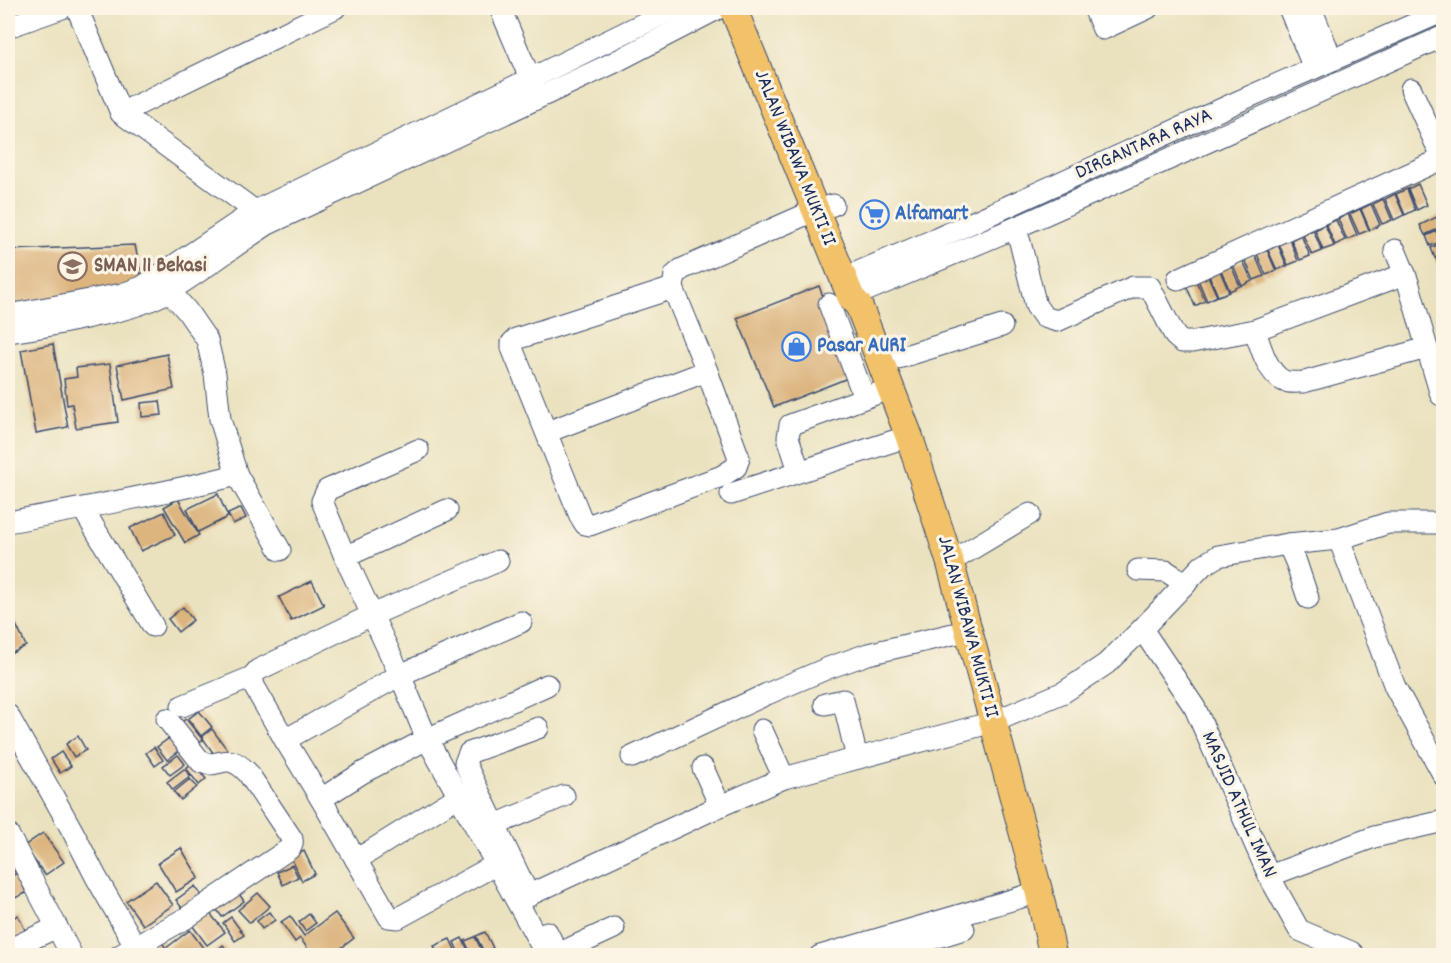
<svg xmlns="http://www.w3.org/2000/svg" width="1451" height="963" viewBox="0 0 1451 963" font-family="Dekko,sans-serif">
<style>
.building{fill:#dcb47e}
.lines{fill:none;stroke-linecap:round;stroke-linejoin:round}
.minor-casing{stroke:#3a4a6d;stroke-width:23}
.major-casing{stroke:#3a4a6d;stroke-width:29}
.minor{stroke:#fff;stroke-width:21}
.major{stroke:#f2c26a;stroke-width:27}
.labels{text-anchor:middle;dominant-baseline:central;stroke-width:6;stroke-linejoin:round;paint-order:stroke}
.street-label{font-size:21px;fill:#1b2f5e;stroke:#fcf5e5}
.shop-label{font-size:21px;font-weight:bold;fill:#366cbe;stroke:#fcf5e5;text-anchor:start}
.education-label{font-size:21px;font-weight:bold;fill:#785e54;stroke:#fcf5e5;text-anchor:start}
</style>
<rect width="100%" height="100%" fill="#fcf5e5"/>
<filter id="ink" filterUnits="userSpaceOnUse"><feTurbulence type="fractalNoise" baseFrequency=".0167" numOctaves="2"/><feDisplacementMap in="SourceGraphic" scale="12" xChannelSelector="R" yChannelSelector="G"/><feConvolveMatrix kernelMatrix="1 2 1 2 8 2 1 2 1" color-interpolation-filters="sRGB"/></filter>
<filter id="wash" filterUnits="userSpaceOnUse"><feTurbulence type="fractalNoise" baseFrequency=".008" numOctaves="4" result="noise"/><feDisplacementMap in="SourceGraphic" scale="24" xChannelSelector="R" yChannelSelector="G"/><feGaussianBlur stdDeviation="1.35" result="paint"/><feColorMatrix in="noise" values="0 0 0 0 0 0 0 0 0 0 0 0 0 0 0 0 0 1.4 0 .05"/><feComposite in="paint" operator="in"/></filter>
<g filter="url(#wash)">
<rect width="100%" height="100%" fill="#eae2bf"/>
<g id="blocks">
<g class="building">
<path d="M1418,184l9,21 -10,5 -9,-21z"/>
<path d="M1407,189l8,21 -10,5 -9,-21z"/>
<path d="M1395,194l9,21 -10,5 -9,-21z"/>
<path d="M1383,199l9,21 -10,4 -9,-20z"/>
<path d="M1371,204l9,21 -10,5 -9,-21z"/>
<path d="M1360,209l9,21 -10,4 -9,-20z"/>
<path d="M1348,214l9,21 -10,5 -9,-21z"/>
<path d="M1441,215l3,5v6l-19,9 -5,-10z"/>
<path d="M1336,220l9,20 -10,5 -9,-21z"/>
<path d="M1325,225l9,21 -11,4 -8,-20z"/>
<path d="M1444,228v12l-14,6 -4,-10z"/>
<path d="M1313,230l9,21 -10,4 -9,-20z"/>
<path d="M1301,235l9,21 -10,4 -9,-20z"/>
<path d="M1290,240l8,21 -10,4 -9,-21z"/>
<path d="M1444,242v12l-9,4 -4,-10z"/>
<path d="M135,245l8,39 -135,22v-56z"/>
<path d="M1278,245l9,21 -10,4 -9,-20z"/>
<path d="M1267,250l9,21 -10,4 -9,-21z"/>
<path d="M1255,255l9,21 -10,4 -9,-20z"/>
<path d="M1444,256v12l-4,1 -4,-10z"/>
<path d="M1243,261l9,20 -10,5 -9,-21z"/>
<path d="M1231,266l9,20 -10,5 -9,-21z"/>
<path d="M1220,271l9,21 -11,4 -9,-21z"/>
<path d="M1208,276l9,20 -10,5 -9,-21z"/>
<path d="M1196,281l9,20 -10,5 -9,-21z"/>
<path d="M819,286l34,90 -79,31 -37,-89z"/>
<path d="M53,344l15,83 -32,6 -15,-83z"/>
<path d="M167,354l7,35 -50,11 -7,-35z"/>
<path d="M110,364l8,58 -42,6 -4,-24 -5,1 -3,-26 13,-2 -1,-9z"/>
<path d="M160,401l2,14 -20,2 -1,-14z"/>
<path d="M218,494l10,23 -30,15 -11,-23z"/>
<path d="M178,499l21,36 -14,8 -21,-36z"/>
<path d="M241,508l5,10 -13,6 -5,-10z"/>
<path d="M164,512l11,23 -34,16 -11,-23z"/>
<path d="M312,581l12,24 -33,16 -12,-24z"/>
<path d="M183,607l10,13 -15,12 -10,-13z"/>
<path d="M10,612l16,34 -18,9v-42z"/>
<path d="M199,711l13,16 -11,9 -13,-17z"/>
<path d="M186,719l17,21 -10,8 -17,-22z"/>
<path d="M212,729l17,23 -11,8 -16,-23z"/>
<path d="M78,736l8,14 -12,7 -8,-13z"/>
<path d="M172,736l10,13 -15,11 -10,-13z"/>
<path d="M154,747l9,13 -8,6 -9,-13z"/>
<path d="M61,752l10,14 -11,7 -9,-14z"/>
<path d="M178,755l7,9 -15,11 -7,-9z"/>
<path d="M193,763l13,16 -7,6 -13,-17z"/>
<path d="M184,769l7,7 -18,14 -6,-8z"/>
<path d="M190,779l7,8 -16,13 -7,-8z"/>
<path d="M43,833l21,29 -19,13 -21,-29z"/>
<path d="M181,848l18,30 -23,14 -18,-29z"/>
<path d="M304,851l11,23 -13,7 -11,-23z"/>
<path d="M8,852l8,19 -8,4z"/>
<path d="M292,865l6,12 -15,8 -6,-13z"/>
<path d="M18,873l8,20 -18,8v-24z"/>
<path d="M156,881l17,24 -30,20 -17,-24z"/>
<path d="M195,886l11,16 -19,13 -11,-15z"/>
<path d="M235,888l9,13 -22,16 -10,-14z"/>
<path d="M258,893l12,13 -20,17 -12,-13z"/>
<path d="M209,912l16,20 -18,13 -15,-20z"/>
<path d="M269,912l6,8 -13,9 -5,-8z"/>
<path d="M335,913l19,25 -23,18h-18l-13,-18 -5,4 -14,-20 9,-6 14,20z"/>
<path d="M309,914l7,9 -11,8 -6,-9z"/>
<path d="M18,915l8,17 -16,8 -2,-6v-13z"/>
<path d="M231,917l13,18 -9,6 -12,-18z"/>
<path d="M190,930l16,22 -5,4h-58l-2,-4 18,-13 7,9z"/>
<path d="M485,932l8,16 -9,4 -8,-16z"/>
<path d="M475,937l8,16 -6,3h-5l-7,-15z"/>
<path d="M462,938l9,18h-11l-6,-14z"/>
<path d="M450,939l8,17h-19l-5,-10z"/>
<path d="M223,945l8,11h-21z"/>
</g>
</g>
</g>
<g filter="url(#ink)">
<use href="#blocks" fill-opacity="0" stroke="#3a4a6d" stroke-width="1.5"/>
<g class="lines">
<defs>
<g id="minor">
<path d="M77,8l44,105 134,98 9,10"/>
<path d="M500,8l35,82"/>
<path d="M1094,8l9,21 45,-21"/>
<path d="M1289,8l25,60"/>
<path d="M1311,8l21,52"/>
<path d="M8,27l54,-19"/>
<path d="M1411,89l33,73"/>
<path d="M121,113l214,-105"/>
<path d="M1015,228l5,14 16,64 8,11 13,4 76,-34h17l25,49 7,6h10l63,-12c5,16 13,44 29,51 5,2 13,1 20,1l123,-34 14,47"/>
<path d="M1395,250l10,24"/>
<path d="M844,278l92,-39 301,-137 207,-91"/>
<path d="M1178,279l266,-121"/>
<path d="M161,281l26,30 20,29 8,34 5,45 17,56 43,75"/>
<path d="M673,288l-157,51 -4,4v5l68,168 5,8 5,1 132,-49 14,-9 3,-9 -32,-87 -34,-83 2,-13 7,-6 134,-59 17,-5"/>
<path d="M851,297l164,-69 429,-192"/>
<path d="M829,304l35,93"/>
<path d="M8,315l114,-21 20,-7 113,-76 275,-132 145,-71"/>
<path d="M1255,330l150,-56 4,11 18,63"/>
<path d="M8,332c29,-4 57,-9 86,-16 27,-5 54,-12 78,-27 33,-20 63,-44 96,-65l345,-161 106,-55"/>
<path d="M882,363l120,-37"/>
<path d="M547,432l160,-61"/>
<path d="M418,450l-91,40 -5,11 23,56 55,118 27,64 120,217"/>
<path d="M799,471l-11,-34 2,-12 102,-37"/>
<path d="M731,494l178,-58"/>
<path d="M83,509l70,117"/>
<path d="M8,522c76,-14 153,-28 229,-47"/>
<path d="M1339,539l56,148 49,89"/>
<path d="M1288,544l8,18 12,36"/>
<path d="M345,557l102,-47"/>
<path d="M950,562l80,-48"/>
<path d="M1138,570l28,1 20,13"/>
<path d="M1142,629l53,79 74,168 30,54 52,22 4,4"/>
<path d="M825,704l18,-4 14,58"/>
<path d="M182,706l70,-29"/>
<path d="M8,715l65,117 23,45 40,70"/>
<path d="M762,730l22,48"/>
<path d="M285,740l115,-65 121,-53"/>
<path d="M632,757l135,-63 61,-26 40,-14 102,-24"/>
<path d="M703,768l17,38"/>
<path d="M321,799l-36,-59 -31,-54 -2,-9 6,-7 114,-55 126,-54"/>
<path d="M495,825l69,-29"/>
<path d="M8,834l64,122"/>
<path d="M356,860l103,-64"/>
<path d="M497,864l-99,54 -9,-1 -68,-118 41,-26 65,-34 120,-54"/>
<path d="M1269,876l105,-39 70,-16"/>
<path d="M529,895l191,-89 64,-28 209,-56 71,-30 42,-28 36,-35 61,-64 15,-9 70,-12 51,-5 49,-16h56"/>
<path d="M529,896l-64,-133 4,-10 69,-25"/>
<path d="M547,932l11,22 56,-26"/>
<path d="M8,950l49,-23"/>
<path d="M119,956l67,-38 103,-69c3,-3 4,-5 3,-10l-44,-66c-23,-24 -27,-3 -47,-11l-34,-43"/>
<path d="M820,956l219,-64"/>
<path d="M876,956l88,-27"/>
</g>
<path id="major" d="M733,8l118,289 8,9 50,130 41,126 89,330 14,64"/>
</defs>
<use href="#minor" class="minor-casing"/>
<use href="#major" class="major-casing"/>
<use href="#minor" class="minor"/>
<use href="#major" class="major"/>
</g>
</g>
<defs>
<symbol id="supermarket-ring" viewBox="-11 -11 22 22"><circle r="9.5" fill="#fcf5e5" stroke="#3f7fe0" stroke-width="1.5"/><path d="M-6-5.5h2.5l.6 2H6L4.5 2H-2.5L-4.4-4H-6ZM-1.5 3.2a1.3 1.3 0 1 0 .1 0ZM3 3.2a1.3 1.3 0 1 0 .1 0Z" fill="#3f7fe0"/></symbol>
<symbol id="school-ring" viewBox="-11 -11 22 22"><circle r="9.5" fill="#fcf5e5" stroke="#8d6e63" stroke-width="1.5"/><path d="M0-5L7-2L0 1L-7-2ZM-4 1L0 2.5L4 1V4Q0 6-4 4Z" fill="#8d6e63"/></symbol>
<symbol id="shop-ring" viewBox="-11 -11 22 22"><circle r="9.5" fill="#fcf5e5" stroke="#3f7fe0" stroke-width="1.5"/><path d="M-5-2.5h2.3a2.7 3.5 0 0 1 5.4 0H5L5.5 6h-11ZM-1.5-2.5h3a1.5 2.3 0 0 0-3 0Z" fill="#3f7fe0"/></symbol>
</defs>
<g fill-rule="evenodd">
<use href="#supermarket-ring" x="858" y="198" width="33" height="33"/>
<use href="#school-ring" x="56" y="250" width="33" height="33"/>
<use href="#shop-ring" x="780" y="330" width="33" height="33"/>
</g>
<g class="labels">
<g class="street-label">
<text transform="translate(1144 145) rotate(-24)">DIRGANTARA RAYA</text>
<text transform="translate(794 158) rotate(68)">JALAN WIBAWA MUKTI II</text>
<text transform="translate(967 627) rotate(75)">JALAN WIBAWA MUKTI II</text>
<text transform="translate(1238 805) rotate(66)">MASJID ATHUL IMAN</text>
</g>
<g class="shop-label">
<text x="895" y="215">Alfamart</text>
<text x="817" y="347">Pasar AURI</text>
</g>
<g class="education-label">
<text x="94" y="267">SMAN 11 Bekasi</text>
</g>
</g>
<rect width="1451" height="963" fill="none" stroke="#fcf5e5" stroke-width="30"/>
</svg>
